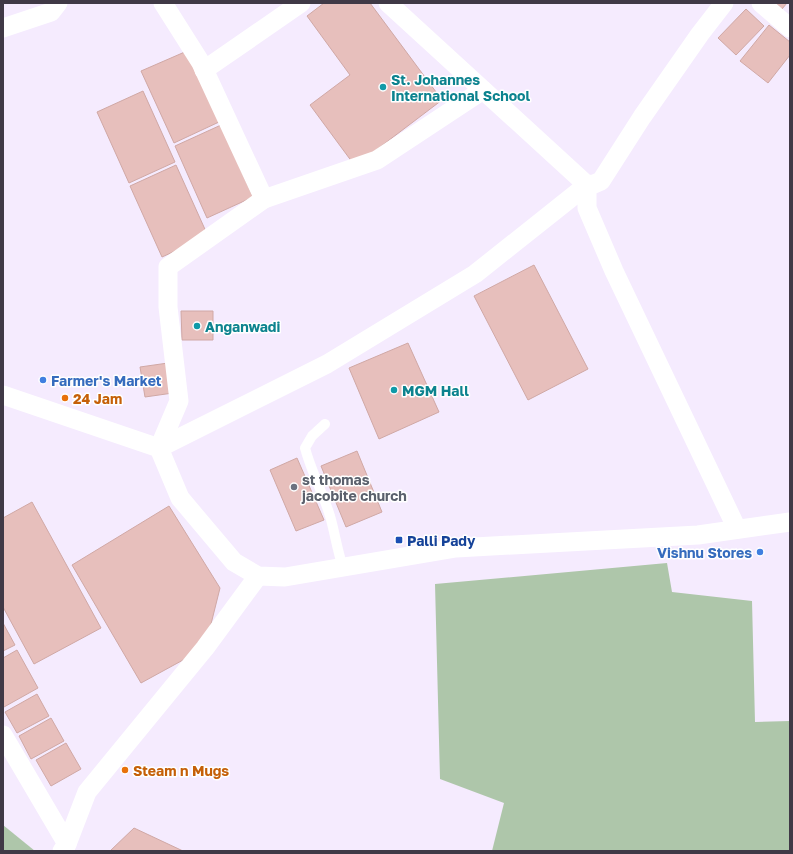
<svg xmlns="http://www.w3.org/2000/svg" width="793" height="854" viewBox="0 0 793 854" font-family="'Golos Text',sans-serif">
<style>
.green{fill:#aec6aa}
.building{fill:#e7bfbc;stroke:#d0a8a5}
.lines{fill:none;stroke-linecap:round;stroke-linejoin:round}
.service{stroke:#fff;stroke-width:10}
.minor{stroke:#fff;stroke-width:19}
.culture-dot{fill:#0f9aa8;stroke:#fff;stroke-width:1.5}
.shop-dot{fill:#3f7fe0;stroke:#fff;stroke-width:1.5}
.food-dot{fill:#e8710a;stroke:#fff;stroke-width:1.5}
.worship-dot{fill:#6b7280;stroke:#fff;stroke-width:1.5}
.transit-dot{fill:#1a4fb4;stroke:#fff;stroke-width:1.5}
.labels{text-anchor:middle;dominant-baseline:central;stroke-width:3;stroke-linejoin:round;paint-order:stroke}
.culture-label{font-size:14px;font-weight:bold;fill:#0d838f;stroke:#fff;text-anchor:start}
.shop-label{font-size:14px;font-weight:bold;fill:#366cbe;stroke:#fff;text-anchor:start}
.food-label{font-size:14px;font-weight:bold;fill:#c56008;stroke:#fff;text-anchor:start}
.worship-label{font-size:14px;font-weight:bold;fill:#5b616d;stroke:#fff;text-anchor:start}
.transit-label{font-size:14px;font-weight:bold;fill:#164399;stroke:#fff;text-anchor:start}
</style>
<rect width="100%" height="100%" fill="#f5ebfe"/>
<g class="green">
<path d="M667,563l5,29 80,9 3,121 35,-1v130h-298l12,-48 -64,-24 -5,-195z"/>
<path d="M3,825l32,26h-32z"/>
</g>
<g class="building">
<path d="M324,3h46l72,97 -87,66 -45,-61 40,-30 -43,-59z"/>
<path d="M775,3h12l-5,6z"/>
<path d="M746,9l18,17 -28,29 -18,-17z"/>
<path d="M769,25l21,17v13l-22,28 -28,-22z"/>
<path d="M187,51l32,71 -45,21 -33,-72z"/>
<path d="M143,91l32,71 -46,21 -32,-71z"/>
<path d="M221,125l32,72 -46,21 -32,-72z"/>
<path d="M176,165l32,71 -46,21 -32,-71z"/>
<path d="M534,265l54,104 -60,31 -54,-104z"/>
<path d="M181,311h32v29h-31z"/>
<path d="M408,343l31,69 -60,27 -30,-71z"/>
<path d="M168,363l5,30 -28,4 -5,-30z"/>
<path d="M357,451l25,61 -36,15 -25,-61z"/>
<path d="M297,458l27,62 -28,11 -26,-61z"/>
<path d="M32,502l69,126 -67,36 -31,-57v-89z"/>
<path d="M169,506l51,82 -15,60 -64,35 -69,-118z"/>
<path d="M3,623l12,22 -12,6z"/>
<path d="M17,650l21,38 -34,19 -1,-1v-48z"/>
<path d="M37,694l12,22 -32,17 -12,-21z"/>
<path d="M51,718l13,23 -33,18 -12,-23z"/>
<path d="M66,743l15,26 -30,17 -15,-26z"/>
<path d="M134,828l49,23h-73z"/>
</g>
<g class="lines">
<path class="service" d="M325,424l-13,12 -7,12c6,23 18,45 25,68 5,17 7,34 13,51"/>
<g class="minor">
<path d="M388,3l199,182v23l27,63 123,258"/>
<path d="M761,3l29,25"/>
<path d="M3,28l48,-16 7,-9"/>
<path d="M204,70l97,-67"/>
<path d="M264,199l113,-39 106,-70"/>
<path d="M3,395l156,53 21,50 54,64 24,14 27,1 171,-29 242,-13 92,-13"/>
<path d="M159,448l168,-84 148,-90 112,-89 7,-1 7,-3 41,-64 58,-83 24,-31"/>
<path d="M159,448l20,-47 -11,-94v-40l96,-68 -63,-136 -38,-60"/>
<path d="M3,735l64,109"/>
<path d="M62,851l5,-7 20,-52 118,-144 53,-72"/>
</g>
</g>
<g class="culture-dot">
<circle cx="383" cy="87" r="4"/>
<circle cx="197" cy="326" r="4"/>
<circle cx="394" cy="390" r="4"/>
</g>
<g class="shop-dot">
<circle cx="43" cy="380" r="4"/>
<circle cx="760" cy="552" r="4"/>
</g>
<g class="food-dot">
<circle cx="65" cy="398" r="4"/>
<circle cx="125" cy="770" r="4"/>
</g>
<circle class="worship-dot" cx="294" cy="487" r="4"/>
<rect class="transit-dot" x="395" y="536" width="8" height="8" rx="2"/>
<g class="labels">
<g class="culture-label">
<text x="391" y="79">St. Johannes<tspan x="391" dy="16">International School</tspan></text>
<text x="205" y="326">Anganwadi</text>
<text x="402" y="390">MGM Hall</text>
</g>
<g class="shop-label">
<text x="51" y="380">Farmer's Market</text>
<text x="752" y="552" text-anchor="end">Vishnu Stores</text>
</g>
<g class="food-label">
<text x="73" y="398">24 Jam</text>
<text x="133" y="770">Steam n Mugs</text>
</g>
<g class="worship-label">
<text x="302" y="479">st thomas<tspan x="302" dy="16">jacobite church</tspan></text>
</g>
<g class="transit-label">
<text x="407" y="540">Palli Pady</text>
</g>
</g>
<rect width="793" height="854" fill="none" stroke="#403946" stroke-width="8"/>
</svg>
